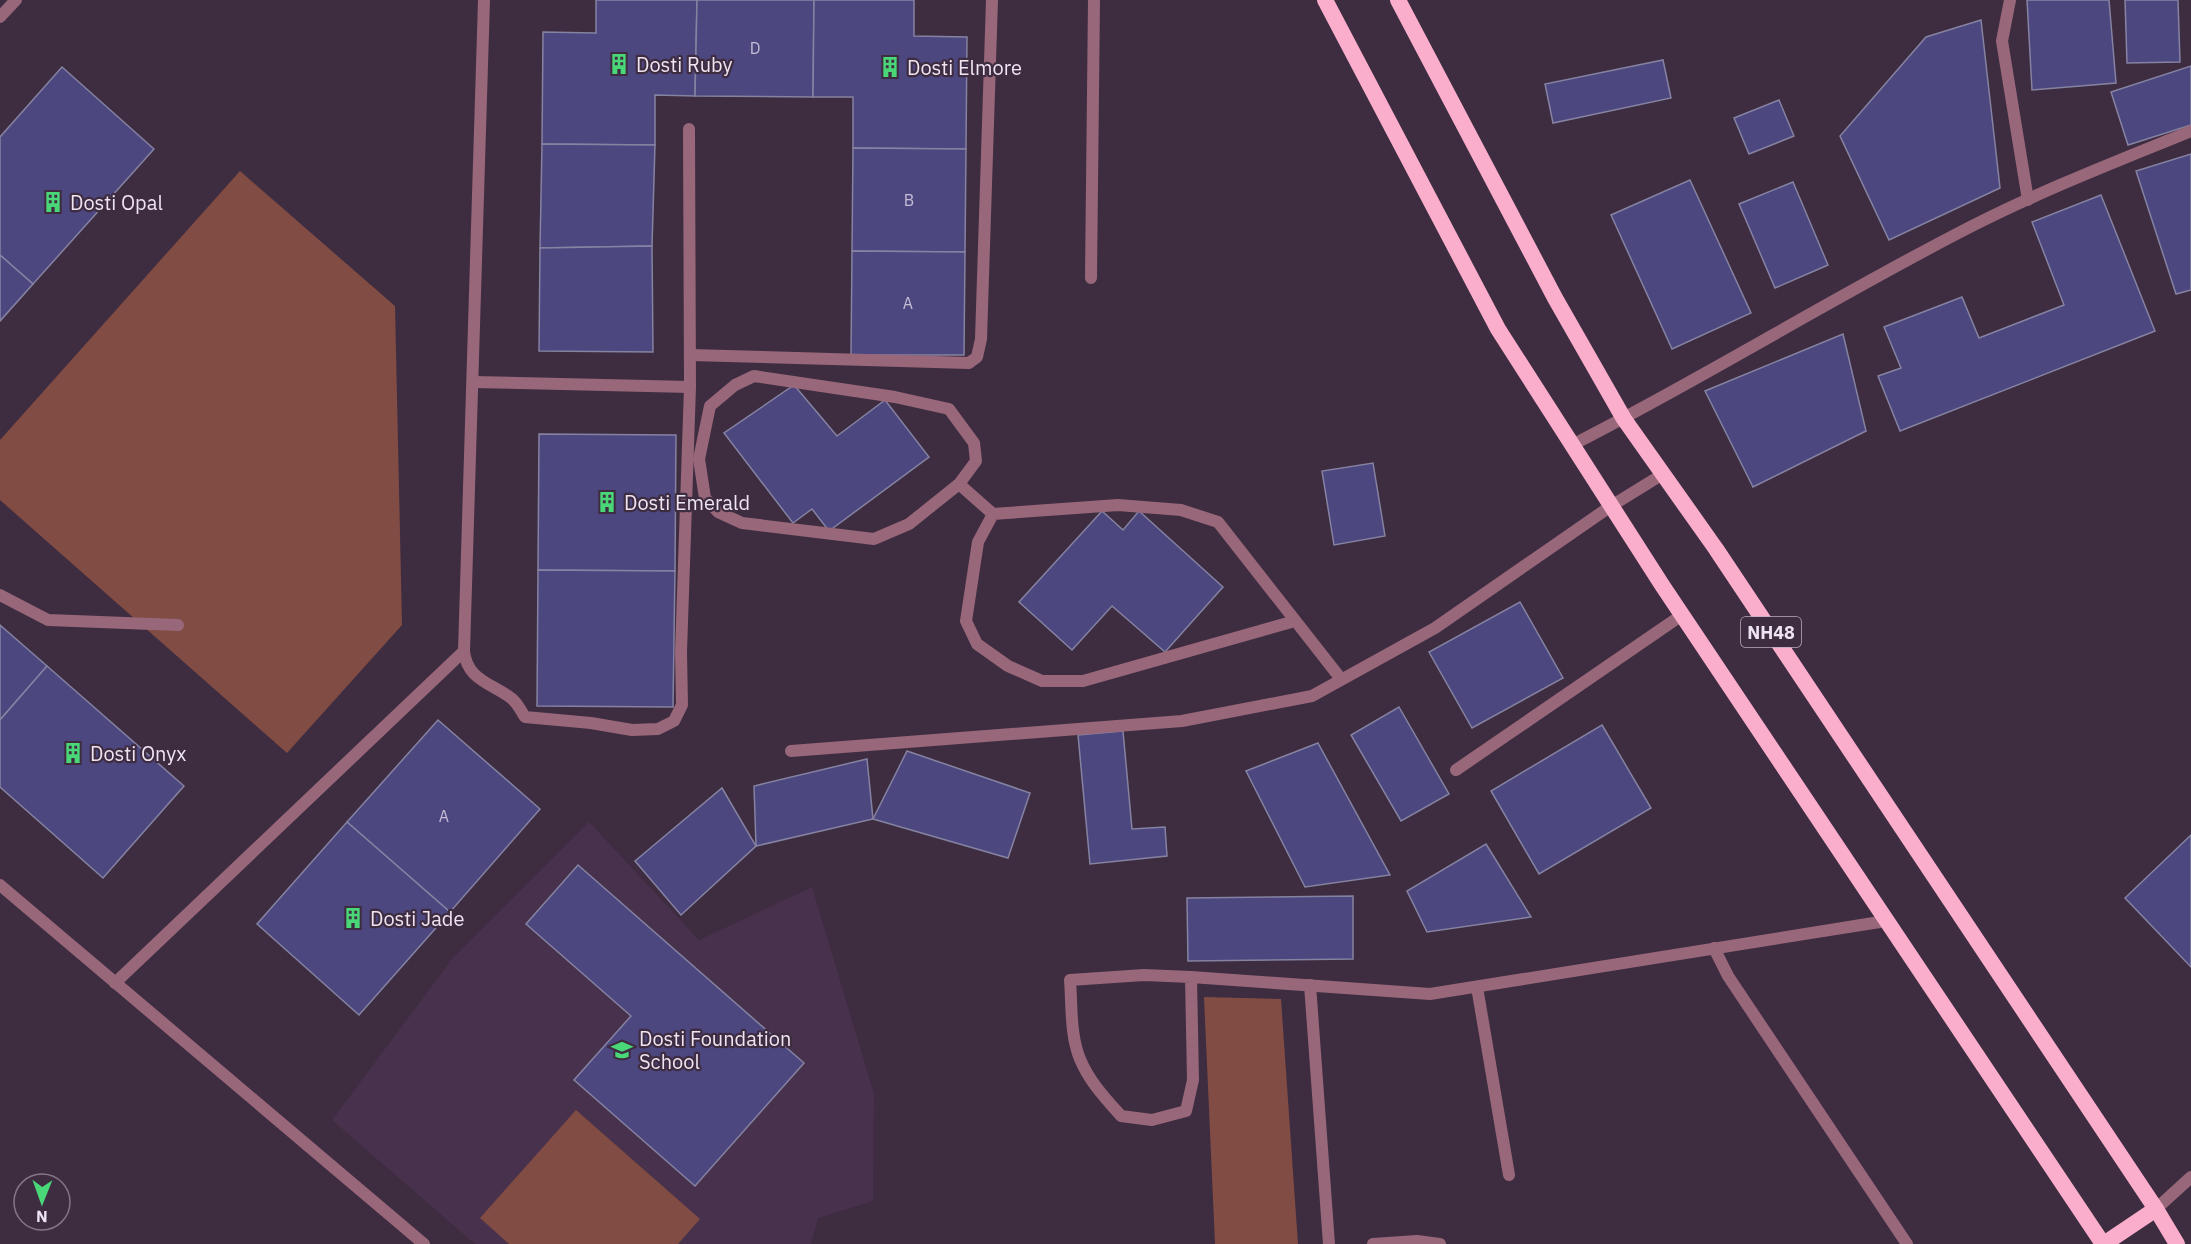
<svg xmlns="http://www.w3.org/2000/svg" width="2191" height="1244" viewBox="0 0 2191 1244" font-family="'IBM Plex Sans',sans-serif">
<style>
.built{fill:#48314c}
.green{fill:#814c43}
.building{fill:#4d4780;stroke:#8583a1;stroke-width:1.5}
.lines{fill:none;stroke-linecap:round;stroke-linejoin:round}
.service{stroke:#986779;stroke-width:12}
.minor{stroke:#986779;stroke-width:12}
.trunk{stroke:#faaecc;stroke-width:16}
.labels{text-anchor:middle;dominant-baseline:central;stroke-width:4.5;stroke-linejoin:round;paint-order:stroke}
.number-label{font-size:16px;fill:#c6bdd5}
.shield{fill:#3e2c41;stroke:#baadbc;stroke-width:1.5}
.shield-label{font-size:18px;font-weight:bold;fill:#efe4f1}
.poi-label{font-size:20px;fill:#efe4f1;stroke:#3e2c41;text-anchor:start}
</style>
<rect width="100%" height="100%" fill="#3e2c41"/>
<path class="built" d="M589,822l110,118 113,-53 62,207 -1,107 -55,17 -7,26h-336l-143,-124 120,-161z"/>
<g class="green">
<path d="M240,171l155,135 7,319 -115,128 -287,-253v-60z"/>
<path d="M1204,997l77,2 17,245h-83z"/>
<path d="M576,1110l124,109 -22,25h-169l-29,-26z"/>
</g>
<g class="building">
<path d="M596,0h101l-2,96 -40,-1v50l-113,-1 1,-112 53,1z"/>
<path d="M697,0h117l-1,97 -118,-1z"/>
<path d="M814,0h100v36l53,1 -1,112 -113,-1v-51h-40z"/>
<path d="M2027,0h82l7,83 -84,7z"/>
<path d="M2125,0h53l2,62 -53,1z"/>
<path d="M1981,20l19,168 -111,52 -49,-104 86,-99z"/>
<path d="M1663,60l8,38 -118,25 -8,-39z"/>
<path d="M2191,66v59l-63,20 -17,-53z"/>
<path d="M62,67l92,82 -121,135 -33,-29v-118z"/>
<path d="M1779,100l15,36 -45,18 -15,-36z"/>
<path d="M542,144l113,1 -3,101 -112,2z"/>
<path d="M853,148l113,1 -1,103 -113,-1z"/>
<path d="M2191,154v136l-15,4 -40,-123z"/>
<path d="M1690,180l61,133 -79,36 -61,-134z"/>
<path d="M1793,182l35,83 -53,23 -36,-84z"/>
<path d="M2101,195l54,136 -255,100 -22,-55 23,-8 -17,-41 78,-30 17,41 85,-33 -32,-83z"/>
<path d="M652,246l1,106 -114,-1 1,-103z"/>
<path d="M852,251l113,1 -1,103h-113z"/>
<path d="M0,255l33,29 -33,37z"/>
<path d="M1843,334l23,97 -113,56 -48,-96z"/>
<path d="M794,385l43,51 48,-36 44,57 -100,74 -17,-22 -19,14 -69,-90z"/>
<path d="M539,434l137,1 -1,136 -137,-1z"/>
<path d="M1373,463l12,73 -51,9 -12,-74z"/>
<path d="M1102,511l21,19 16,-19 84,76 -58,65 -53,-46 -40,44 -53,-48z"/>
<path d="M538,570l137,1 -2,136 -136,-1z"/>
<path d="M1520,602l43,76 -91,50 -43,-76z"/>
<path d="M0,625l47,41 -47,54z"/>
<path d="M47,666l137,120 -81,92 -103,-91v-67z"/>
<path d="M1399,707l50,87 -48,27 -50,-86z"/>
<path d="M438,720l102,89 -90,103 -103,-90z"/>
<path d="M1602,725l49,83 -112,66 -48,-83z"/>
<path d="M1123,731l9,98 33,-2 2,29 -77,8 -12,-129z"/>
<path d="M1318,743l72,132 -85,12 -59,-116z"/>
<path d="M907,751l123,42 -22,65 -135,-39z"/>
<path d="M867,759l6,60 -117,27 -2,-60z"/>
<path d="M722,788l34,58 -75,69 -46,-54z"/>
<path d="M347,822l103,90 -91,103 -102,-91z"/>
<path d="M2191,835v132l-66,-69z"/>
<path d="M1486,844l45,73 -104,15 -20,-41z"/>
<path d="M578,865l226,198 -109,123 -121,-106 57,-64 -105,-92z"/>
<path d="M1353,896v63l-165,2 -1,-63z"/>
</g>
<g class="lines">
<g class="service">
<path d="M484,0l-20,651c3,29 27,32 47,47 6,4 10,13 14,19l66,6 41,7 26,-1 16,-8 8,-16 -1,-53 9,-265 -1,-258"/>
<path d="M1091,278l3,-278"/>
<path d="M690,355l279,8 8,-6 4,-18 11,-339"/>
<path d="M473,382l217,5"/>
<path d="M959,484l-50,40 -35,15 -132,-16 -24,-11 -13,-14 -6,-39 11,-53 25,-21 19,-9 141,21 54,12 25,34 2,18 -17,23 34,30"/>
<path d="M1295,621l-212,60h-41l-34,-15 -31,-22 -11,-23 12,-79 15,-28 125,-9 63,5 37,12 123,157"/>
<path d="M791,751l391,-30 130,-25 123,-68 176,-122 52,-32"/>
<path d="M115,983l349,-332"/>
</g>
<g class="minor">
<path d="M2010,0l-8,41 26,159"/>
<path d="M0,17l16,-17"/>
<path d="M1572,445c136,-69 266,-151 402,-220 71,-36 144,-64 217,-94"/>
<path d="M0,595l48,25 130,5"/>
<path d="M1456,770l226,-155"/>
<path d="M0,885l424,359"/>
<path d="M1714,948l14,28 179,268"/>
<path d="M1191,977l-47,-2 -74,5c2,25 0,55 10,79 9,22 25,39 41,57l31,4 34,-9 7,-31 -2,-103 239,17 456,-73"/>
<path d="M1310,985l19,259"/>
<path d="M1477,987l32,188"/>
<path d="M2156,1209l35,-32"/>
<path d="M1373,1244l44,-3 23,3"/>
</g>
<g class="trunk">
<path d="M1325,0l173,329 164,256 441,659"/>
<path d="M1398,0l157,298 69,121 92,130 440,660 21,35"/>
<path d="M2104,1244l52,-35"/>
</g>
</g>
<defs>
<symbol id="building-bare" viewBox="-9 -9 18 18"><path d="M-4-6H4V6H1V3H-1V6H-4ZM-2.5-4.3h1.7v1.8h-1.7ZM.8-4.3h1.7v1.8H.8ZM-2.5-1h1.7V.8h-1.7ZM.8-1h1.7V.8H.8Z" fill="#49d778" stroke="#3e2c41" stroke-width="2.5" paint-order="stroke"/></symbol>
<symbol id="school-bare" viewBox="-9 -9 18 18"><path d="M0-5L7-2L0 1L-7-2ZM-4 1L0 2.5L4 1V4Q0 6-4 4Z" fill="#49d778" stroke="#3e2c41" stroke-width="2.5" paint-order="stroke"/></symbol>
</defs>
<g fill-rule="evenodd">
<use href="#building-bare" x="604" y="49" width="30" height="30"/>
<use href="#building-bare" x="875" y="52" width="30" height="30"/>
<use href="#building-bare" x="38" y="187" width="30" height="30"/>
<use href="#building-bare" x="592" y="487" width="30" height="30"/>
<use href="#building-bare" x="58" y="738" width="30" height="30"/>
<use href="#building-bare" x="338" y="903" width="30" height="30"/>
<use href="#school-bare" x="607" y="1035" width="30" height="30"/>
</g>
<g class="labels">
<g class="number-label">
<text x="755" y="48">D</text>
<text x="909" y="200">B</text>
<text x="908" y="303">A</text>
<text x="444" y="816">A</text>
</g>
<rect class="shield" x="1741" y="617" width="60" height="30" rx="4.5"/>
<g class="shield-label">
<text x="1771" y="632">NH48</text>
</g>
<g class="poi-label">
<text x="636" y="64">Dosti Ruby</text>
<text x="907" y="67">Dosti Elmore</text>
<text x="70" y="202">Dosti Opal</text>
<text x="624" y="502">Dosti Emerald</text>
<text x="90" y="753">Dosti Onyx</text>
<text x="370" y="918">Dosti Jade</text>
<text x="639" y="1038">Dosti Foundation<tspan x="639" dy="23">School</tspan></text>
</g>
</g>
<g transform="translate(42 1202) rotate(181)"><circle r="28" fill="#3e2c41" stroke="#857687" stroke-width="1.5"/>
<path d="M0-4.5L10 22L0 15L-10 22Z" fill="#49d778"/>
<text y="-9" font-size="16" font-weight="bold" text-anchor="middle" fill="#efe4f1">N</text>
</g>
</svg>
